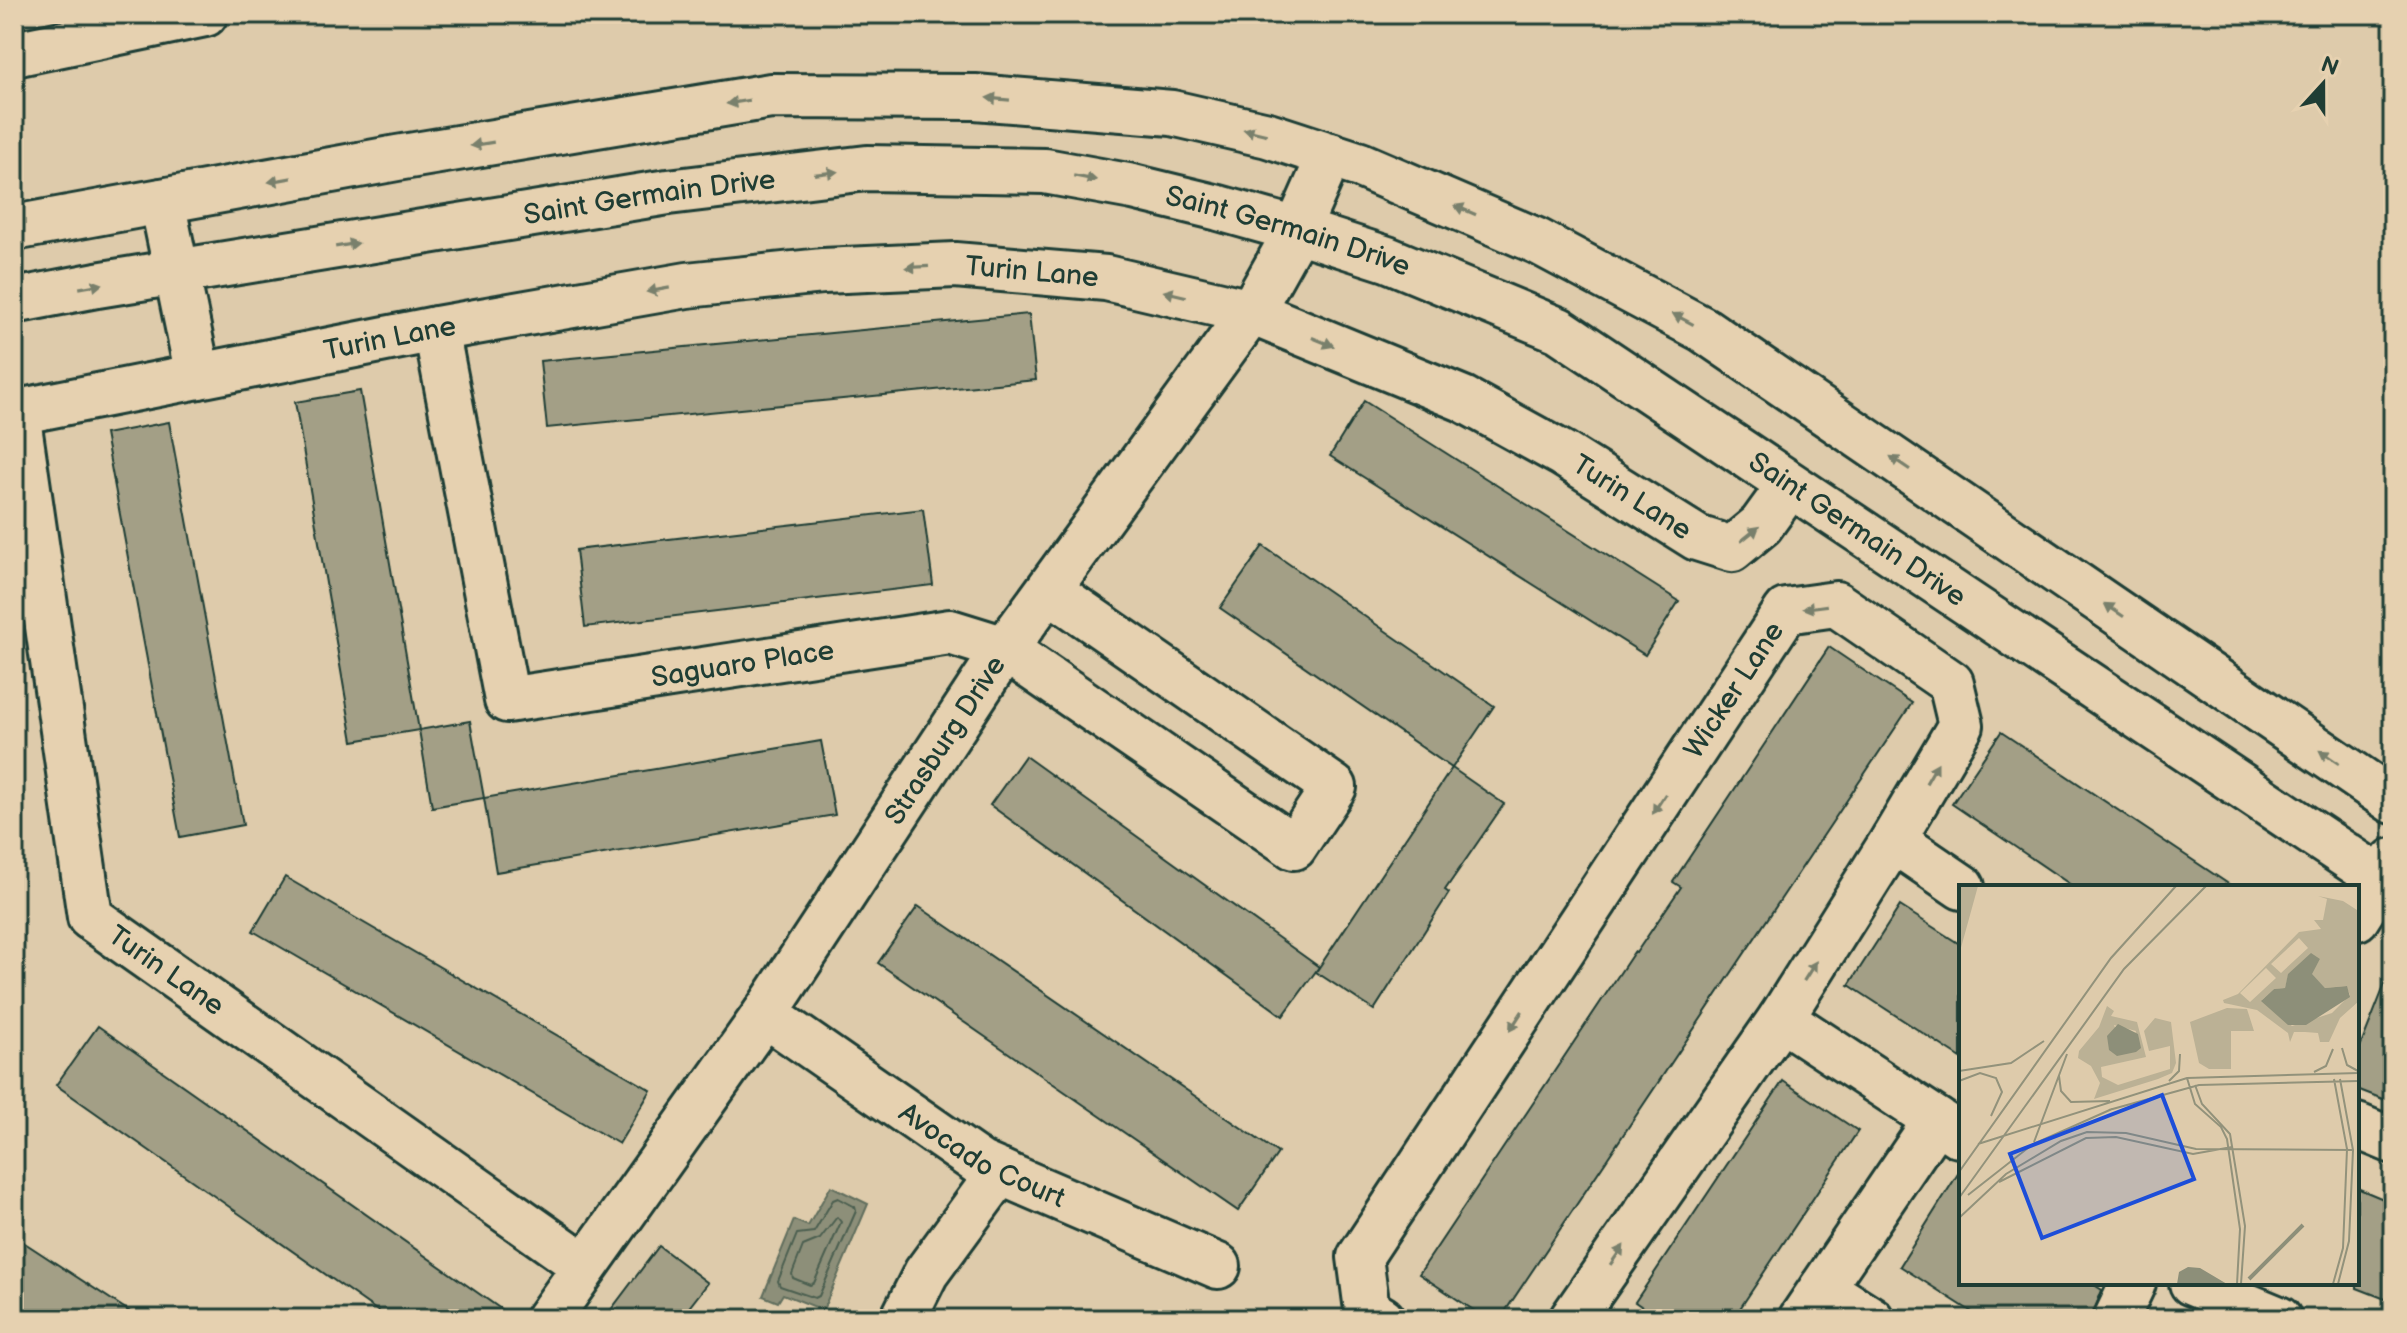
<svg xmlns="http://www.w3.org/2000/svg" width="2407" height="1333" viewBox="0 0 2407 1333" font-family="'Balsamiq Sans',sans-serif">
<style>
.water{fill:#8d8f79;stroke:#616e5d;stroke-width:2}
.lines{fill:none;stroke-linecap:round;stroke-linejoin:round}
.shore{stroke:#4b5e50;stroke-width:2}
.building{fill:#a39f86;stroke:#1f3d34;stroke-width:2}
.minor-casing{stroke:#1f3d34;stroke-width:50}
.highway-casing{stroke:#1f3d34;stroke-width:50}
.minor{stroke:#e6d1b0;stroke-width:44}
.highway{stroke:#e6d1b0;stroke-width:44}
.oneway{fill:#79806c}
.labels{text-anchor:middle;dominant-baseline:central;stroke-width:6;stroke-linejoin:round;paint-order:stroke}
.street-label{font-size:28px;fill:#1f3d34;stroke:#e6d1b0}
.inset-river{fill:none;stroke:#8d8f79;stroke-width:4}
.inset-road{fill:none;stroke:#92927b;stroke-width:2}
.view{fill:#1d4ed8;fill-opacity:0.15;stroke:#1d4ed8;stroke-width:4}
.inset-edge{fill:none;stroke:#1f3d34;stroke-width:4}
</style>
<rect width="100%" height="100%" fill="#decbab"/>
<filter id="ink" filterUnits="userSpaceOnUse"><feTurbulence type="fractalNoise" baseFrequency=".0125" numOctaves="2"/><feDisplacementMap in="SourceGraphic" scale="16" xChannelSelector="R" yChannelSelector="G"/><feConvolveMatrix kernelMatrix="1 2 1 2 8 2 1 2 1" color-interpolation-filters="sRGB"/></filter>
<g filter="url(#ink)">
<path class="water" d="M831,1186l37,18 -45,106 -40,-16 -5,8 -15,-6 31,-76 14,6z"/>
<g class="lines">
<g class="shore">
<path d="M838,1198l17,9 1,4 -37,85 -4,2 -35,-12 -2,-5 19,-47 17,-2 19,-32z"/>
<path d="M837,1217l4,5 -27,61 -4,2 -17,-7 -1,-4 11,-28 17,-7z"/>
</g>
</g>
<g class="building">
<path d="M1029,314l7,66 -489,48 -7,-67z"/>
<path d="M360,391l59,339 -66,11 -58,-339z"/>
<path d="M1364,401l315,200 -34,54 -315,-199z"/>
<path d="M169,422l74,403 -63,12 -75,-403z"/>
<path d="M923,509l10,76 -348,42 -9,-77z"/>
<path d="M1263,546l231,160 -42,62 -232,-160z"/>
<path d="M1829,647l83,56 -412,616h-13l-68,-45 215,-322 2,1 45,-66 -8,-5z"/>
<path d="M470,721l14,77 -52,9 -13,-77z"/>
<path d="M2001,732l232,155h-159l-122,-83z"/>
<path d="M821,741l14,74 -339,57 -12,-74z"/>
<path d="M1025,756l294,211 -36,49 -293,-211z"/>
<path d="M1452,768l52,36 -59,86 4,3 -75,117 -58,-38z"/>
<path d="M285,877l366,213 -32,54 -366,-213z"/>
<path d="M918,906l360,247 -40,58 -360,-248z"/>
<path d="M1900,906l61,39v113l-112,-73z"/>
<path d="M2391,969h2v134l-36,-14v-34z"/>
<path d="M98,1026l417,293h-126l-333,-234z"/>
<path d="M1783,1081l75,50 -125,188h-73l-25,-17z"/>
<path d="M1961,1169v114h130l11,7 -11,29h-108l-83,-53z"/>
<path d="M2357,1188l36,15v99l-36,-14z"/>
<path d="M14,1236l127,83h-127z"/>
<path d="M659,1246l49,37 -28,36h-76z"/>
</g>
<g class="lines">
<defs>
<g id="minor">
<path d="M162,201l36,175"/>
<path d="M14,228l383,-70 374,-62 204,1 197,16 96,22 92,30 177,76 167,89 689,471"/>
<path id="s1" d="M14,301l83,-16 571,-93 199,-24 178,3 88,16 86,21 78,22 90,29 172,71 834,557"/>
<path id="s2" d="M436,329l71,371 443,-68 55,17 289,198 40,-60 -285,-197"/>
<path d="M1893,840l69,47"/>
<path d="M2357,918l36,-57"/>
<path id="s3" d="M765,1014l216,150 237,102"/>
<path d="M1781,1018l178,117"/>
<path d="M2357,1126l36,15"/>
<path id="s4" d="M585,1266l-495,-349 -73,-505 419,-83 251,-44 136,-14 132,-6 151,13 145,34 212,87 100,55 134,84 35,11 29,-24 29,-40"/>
<path d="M2192,1283l87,36"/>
<path d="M1822,1288l49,31"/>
<path id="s5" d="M548,1319l217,-305 240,-365 246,-337 46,-82 33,-75"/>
<path d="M903,1319l23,-46 74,-101"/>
<path id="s6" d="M1382,1319l-15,-9 -7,-53 426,-646 50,-7 115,79 10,42 -68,115 -112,178 -209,301"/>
<path d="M1801,1319l135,-199"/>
<path d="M2116,1319l17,-36"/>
</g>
<path id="highway" d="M14,54l191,-40"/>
</defs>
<use href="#minor" class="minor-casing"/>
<use href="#highway" class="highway-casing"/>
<use href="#minor" class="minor"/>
<use href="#highway" class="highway"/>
</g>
<defs><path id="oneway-solid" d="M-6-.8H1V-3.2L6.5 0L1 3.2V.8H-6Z" transform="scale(2)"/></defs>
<g class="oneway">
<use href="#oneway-solid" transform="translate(998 99) rotate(-175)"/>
<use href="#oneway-solid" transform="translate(738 102) rotate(171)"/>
<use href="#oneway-solid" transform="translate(1255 132) rotate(-167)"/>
<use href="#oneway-solid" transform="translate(482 144) rotate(171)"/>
<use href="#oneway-solid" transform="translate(826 173) rotate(-7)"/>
<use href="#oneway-solid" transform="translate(1085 178) rotate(11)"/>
<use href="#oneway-solid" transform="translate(280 180) rotate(170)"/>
<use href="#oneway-solid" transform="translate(1465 210) rotate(-157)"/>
<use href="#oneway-solid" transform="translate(347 245) rotate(-9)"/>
<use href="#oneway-solid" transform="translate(917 267) rotate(177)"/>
<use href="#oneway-solid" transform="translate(91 286) rotate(-10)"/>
<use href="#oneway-solid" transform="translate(658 290) rotate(170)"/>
<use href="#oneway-solid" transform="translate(1175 294) rotate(-167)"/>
<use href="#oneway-solid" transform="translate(1683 319) rotate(-152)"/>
<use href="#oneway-solid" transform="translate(1323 342) rotate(22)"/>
<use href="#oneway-solid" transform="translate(1900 463) rotate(-146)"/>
<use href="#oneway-solid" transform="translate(1750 534) rotate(-39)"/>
<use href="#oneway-solid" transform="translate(1815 607) rotate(172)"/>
<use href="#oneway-solid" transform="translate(2114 610) rotate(-146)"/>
<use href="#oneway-solid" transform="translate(2329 757) rotate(-146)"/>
<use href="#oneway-solid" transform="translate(1932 773) rotate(-60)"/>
<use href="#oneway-solid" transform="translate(1659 804) rotate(123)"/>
<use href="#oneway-solid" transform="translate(1810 971) rotate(-58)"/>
<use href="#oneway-solid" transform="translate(1516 1021) rotate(123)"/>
<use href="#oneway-solid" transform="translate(1617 1255) rotate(-55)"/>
</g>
</g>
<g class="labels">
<g class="street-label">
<text stroke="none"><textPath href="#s1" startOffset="644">Saint Germain Drive</textPath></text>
<text stroke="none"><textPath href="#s1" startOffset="1292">Saint Germain Drive</textPath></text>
<text stroke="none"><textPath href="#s4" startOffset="2144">Turin Lane</textPath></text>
<text stroke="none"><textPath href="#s4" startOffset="1496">Turin Lane</textPath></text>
<text stroke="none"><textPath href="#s4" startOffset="2792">Turin Lane</textPath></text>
<text stroke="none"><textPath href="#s1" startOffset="1940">Saint Germain Drive</textPath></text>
<text stroke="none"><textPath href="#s2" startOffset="616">Saguaro Place</textPath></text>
<text stroke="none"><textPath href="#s6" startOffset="750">Wicker Lane</textPath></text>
<text stroke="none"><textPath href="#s5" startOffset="702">Strasburg Drive</textPath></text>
<text transform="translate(166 971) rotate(35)">Turin Lane</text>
<text stroke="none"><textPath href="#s3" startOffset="260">Avocado Court</textPath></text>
</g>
</g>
<g transform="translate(1959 885)">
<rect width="400" height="400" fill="#decbab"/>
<path d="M0,1h19l-19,69zM359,11l25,5 14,9 2,91 -19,17 -11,24h-9l-2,-9 -13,-1h-11l-4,10 -2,-9 -31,-23 -33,-7 -1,-3 15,-6 61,-62 22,-3 -7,-9h9l4,-21zM340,53l9,10 -27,25 -10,-9zM361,74l-9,15 14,14 21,-2 4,9 -18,18 -40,13 -30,-26 12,-11 11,-1 3,-12zM307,83l10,10 -26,24 -10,-9zM148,121l7,5 -3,5 26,6 9,35 -45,10 1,10 16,8 52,-16v-23l-21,5 -5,-20 11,-13 16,4 5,41 -4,10 -14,6 -64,20 6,-16 -9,-17 -13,-8 1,-7 20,-24zM155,140l22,6 -5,20 -7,1zM268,123l20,1 7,22h-23v38h-22l-10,-6 -9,-41z" fill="#bbb195" fill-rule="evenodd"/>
<path d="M352,68l9,6 -8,15 13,14 22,-2 3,11 -44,28h-18l-27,-24 13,-12 11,-1 3,-14zM159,139l20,10 3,14 -5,4 -19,4 -8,-6 -2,-14zM229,382l12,1 27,16h-50l2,-12z" fill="#8d8f79"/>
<path class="inset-river" d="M290,394l54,-54"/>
<path class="inset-road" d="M383,163l5,17 11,6M0,186l52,-8 33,-22M355,187l12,-6 7,-17M100,191l2,15 10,11 39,-1M228,193l8,26 26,23 6,12 13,90 -3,55M0,196l21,-8 16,5 6,14 -11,24M210,196l10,-10 1,-17M236,200l7,19 28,30 15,92 -4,58M150,225l90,-25 160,-4M75,257l33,-88M19,259l209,-66 172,-5M0,287l152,-214 65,-72M40,297l87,-44 30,-1 77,17 39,-7M9,310l65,-51 79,-35M0,313l165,-229 82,-83M0,333l47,-44 55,-33 26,-9 39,1 70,16 157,1M374,399l10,-36 4,-99 -13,-70M379,399l11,-43 4,-91 -13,-71"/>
<path class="view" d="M203,210l32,84 -152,59 -32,-84z"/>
<rect width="400" height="400" class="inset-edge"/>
</g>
<rect width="2407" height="1333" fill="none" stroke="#e6d1b0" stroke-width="48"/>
<rect x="24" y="24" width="2359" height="1285" fill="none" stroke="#1f3d34" stroke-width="3" filter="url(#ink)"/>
<g transform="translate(2323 84) rotate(21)" stroke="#e6d1b0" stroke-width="6" paint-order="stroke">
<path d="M0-6L14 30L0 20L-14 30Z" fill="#1f3d34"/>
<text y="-12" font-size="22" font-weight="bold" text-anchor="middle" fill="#1f3d34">N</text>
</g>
</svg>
